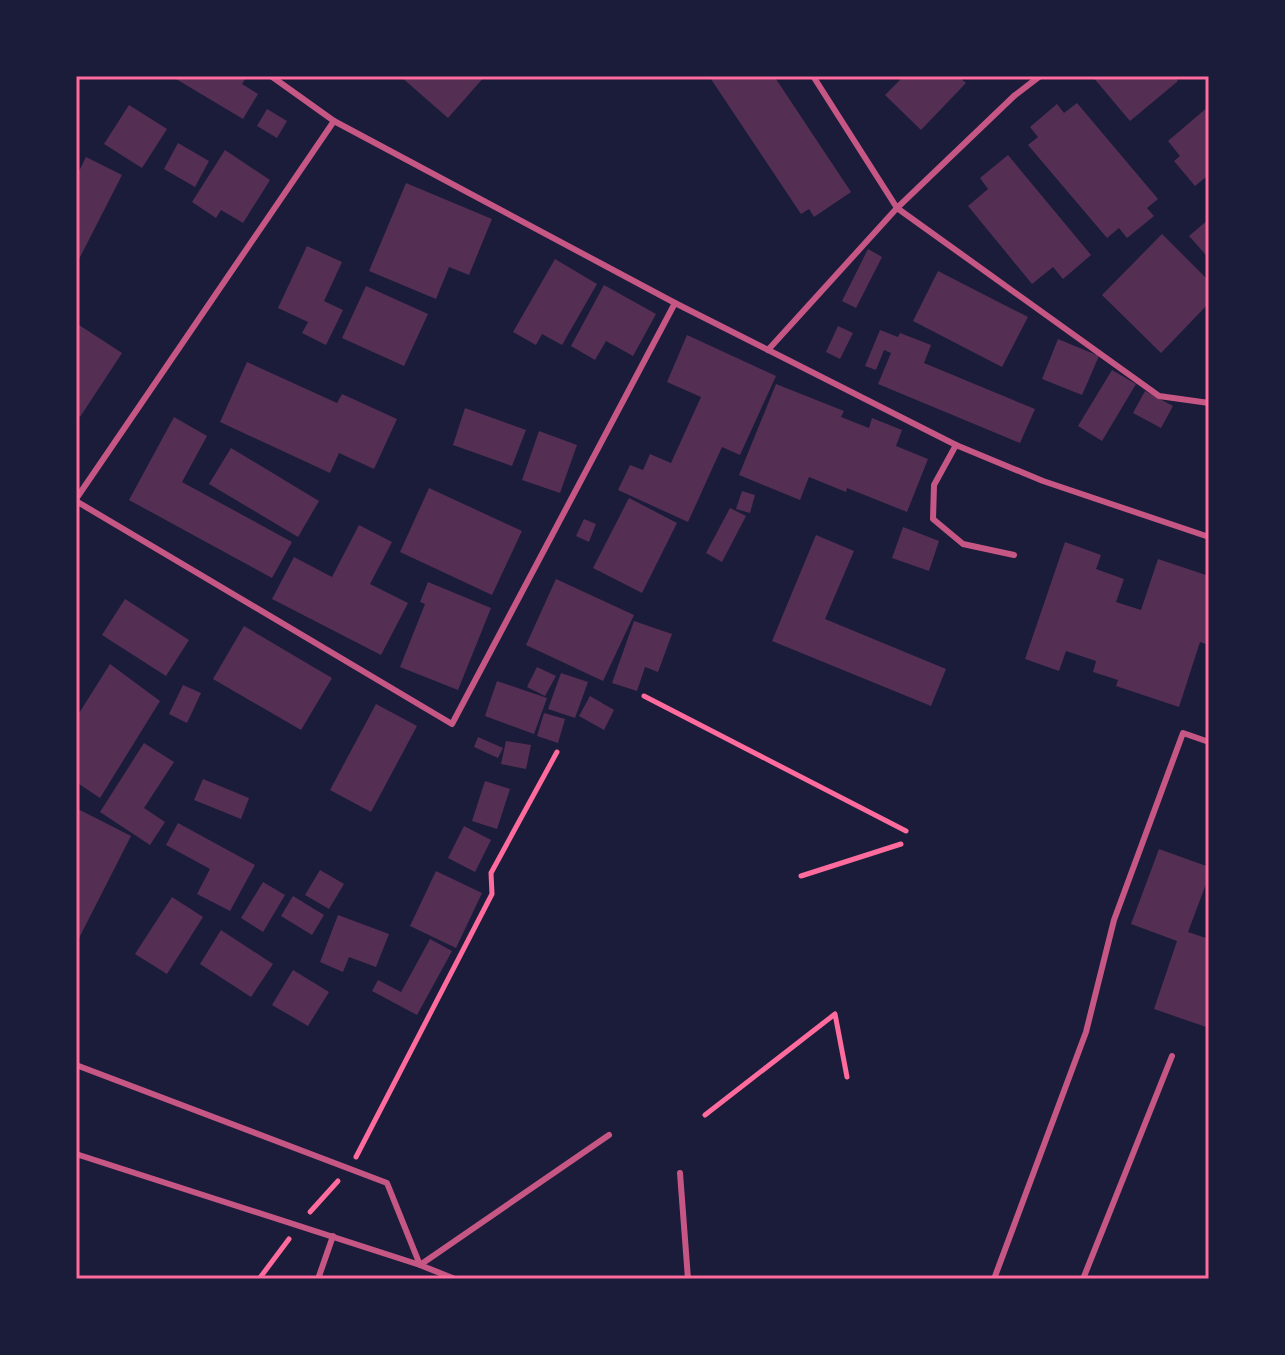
<svg xmlns="http://www.w3.org/2000/svg" width="1285" height="1355" viewBox="0 0 1285 1355" font-family="Roboto,sans-serif">
<style>
.building{fill:#542f53}
.lines{fill:none;stroke-linecap:round;stroke-linejoin:round}
.path{stroke:#ff6b9d;stroke-width:5}
.service{stroke:#c65784;stroke-width:6}
.neatline{fill:none;stroke:#ff6b9d;stroke-width:3}
</style>
<rect width="100%" height="100%" fill="#1b1b3a"/>
<g class="building">
<path d="M171,76h76l-5,8 16,10 -15,25z"/>
<path d="M400,76h85l-37,42z"/>
<path d="M709,76h65l77,116 -37,25 -5,-8 -8,5z"/>
<path d="M904,76h54l8,7 -45,47 -36,-35z"/>
<path d="M1092,76h82l4,5 -48,40z"/>
<path d="M1077,103l81,96 -11,9 7,8 -27,22 -8,-10 -12,10 -79,-93 10,-8 -8,-10 27,-23 7,9z"/>
<path d="M129,105l38,24 -25,39 -38,-24z"/>
<path d="M1209,106v75l-3,-4 -11,9 -21,-25 6,-5 -12,-15z"/>
<path d="M267,109l20,12 -10,17 -20,-12z"/>
<path d="M178,143l31,18 -14,26 -31,-18z"/>
<path d="M225,150l45,30 -27,43 -22,-13 -5,8 -24,-16z"/>
<path d="M1008,155l83,100 -28,24 -10,-12 -21,17 -64,-78 20,-17 -8,-11z"/>
<path d="M86,157l36,18 -46,90v-88z"/>
<path d="M406,183l86,36 -23,56 -20,-8 -13,32 -67,-28z"/>
<path d="M1209,219v33l-3,3 -17,-19z"/>
<path d="M1162,234l47,47v22l-48,50 -59,-58z"/>
<path d="M307,246l35,16 -18,39 19,9 -17,35 -24,-12 6,-11 -30,-14z"/>
<path d="M868,249l14,8 -26,51 -14,-7z"/>
<path d="M555,259l42,25 -35,61 -20,-11 -6,11 -23,-13z"/>
<path d="M938,271l90,46 -26,50 -89,-46z"/>
<path d="M604,285l52,29 -23,42 -27,-15 -11,19 -24,-14z"/>
<path d="M366,286l62,28 -24,52 -62,-28z"/>
<path d="M76,323l46,30 -42,64 -4,-3z"/>
<path d="M838,326l15,7 -13,26 -14,-7z"/>
<path d="M880,330l18,7 2,-4 31,12 -7,18 111,46 -15,34 -142,-59 13,-31 -7,-3 -8,20 -11,-4z"/>
<path d="M687,335l89,41 -36,79 -18,-8 -34,75 -70,-32 12,-25 13,5 7,-16 21,9 30,-66 -34,-15z"/>
<path d="M1058,339l41,17 -17,39 -40,-16z"/>
<path d="M247,362l90,41 5,-9 55,25 -23,50 -35,-16 -9,20 -110,-51z"/>
<path d="M1112,370l24,14 -34,57 -24,-15z"/>
<path d="M776,384l68,27 -3,6 28,11 3,-10 30,12 -6,16 32,13 -21,53 -60,-24 -1,4 -37,-15 -9,23 -61,-25z"/>
<path d="M1145,391l28,15 -12,22 -28,-15z"/>
<path d="M465,408l61,22 -14,36 -59,-21z"/>
<path d="M174,417l33,19 -25,46 110,60 -20,36 -143,-78z"/>
<path d="M539,431l38,14 -17,48 -38,-13z"/>
<path d="M231,448l88,53 -21,36 -89,-53z"/>
<path d="M429,488l93,43 -30,64 -92,-43z"/>
<path d="M742,491l13,4 -5,18 -14,-4z"/>
<path d="M629,498l48,25 -35,70 -49,-25z"/>
<path d="M730,508l16,8 -24,46 -16,-9z"/>
<path d="M584,519l12,5 -7,18 -13,-6z"/>
<path d="M359,525l33,17 -22,42 38,19 -27,52 -109,-56 22,-42 38,20z"/>
<path d="M903,527l36,14 -10,30 -37,-13z"/>
<path d="M816,535l38,16 -29,68 121,50 -15,37 -159,-65z"/>
<path d="M1065,542l36,13 -5,14 28,10 -8,23 25,8 17,-51 51,17v69l-9,-3 -21,65 -63,-21 2,-6 -25,-8 3,-11 -30,-10 -7,20 -34,-12z"/>
<path d="M556,579l78,36 -31,66 -77,-36z"/>
<path d="M428,582l63,26 -33,82 -58,-23 25,-63 -5,-2z"/>
<path d="M125,599l64,41 -23,36 -64,-41z"/>
<path d="M634,621l38,13 -14,38 -13,-5 -8,24 -25,-8z"/>
<path d="M244,626l88,52 -31,52 -88,-51z"/>
<path d="M110,664l50,37 -60,97 -24,-16v-64z"/>
<path d="M537,667l19,9 -11,20 -18,-9z"/>
<path d="M561,673l27,9 -13,36 -27,-9z"/>
<path d="M497,681l50,17 -13,36 -49,-18z"/>
<path d="M183,685l18,8 -14,30 -18,-9z"/>
<path d="M590,696l24,14 -10,20 -25,-14z"/>
<path d="M376,704l41,22 -46,86 -41,-22z"/>
<path d="M544,713l21,6 -7,24 -21,-7z"/>
<path d="M478,737l25,11 -5,10 -24,-11z"/>
<path d="M506,741l25,4 -5,24 -25,-5z"/>
<path d="M144,743l30,19 -30,46 21,14 -15,23 -50,-33z"/>
<path d="M203,779l46,19 -8,21 -47,-19z"/>
<path d="M485,781l25,8 -13,40 -25,-8z"/>
<path d="M76,808l55,28 -55,108z"/>
<path d="M178,823l77,42 -25,46 -33,-17 13,-25 -44,-24z"/>
<path d="M464,826l27,14 -16,32 -27,-14z"/>
<path d="M1159,849l50,18v9l-21,56 21,7v89l-55,-19 23,-68 -46,-17z"/>
<path d="M320,870l24,14 -15,25 -24,-14z"/>
<path d="M436,871l46,22 -26,55 -46,-22z"/>
<path d="M263,882l22,13 -22,37 -22,-14z"/>
<path d="M293,896l31,19 -12,20 -31,-19z"/>
<path d="M172,897l31,20 -36,57 -32,-20z"/>
<path d="M338,915l51,19 -13,33 -27,-10 -6,15 -23,-10z"/>
<path d="M221,930l52,34 -22,33 -51,-33z"/>
<path d="M430,939l22,12 -35,64 -45,-24 6,-11 23,12z"/>
<path d="M293,970l36,22 -21,34 -36,-21z"/>
</g>
<g class="lines">
<g class="path">
<path d="M644,696l262,135"/>
<path d="M801,876l100,-32"/>
<path d="M705,1115l130,-101 12,63"/>
<path d="M356,1157l136,-263 -1,-21 66,-121"/>
<path d="M310,1212l28,-31"/>
<path d="M259,1279l30,-40"/>
</g>
<g class="service">
<path d="M271,76l63,45 341,182 281,142 87,36 166,56"/>
<path d="M813,76l84,132 262,188 50,7"/>
<path d="M768,350l129,-142 117,-112 26,-20"/>
<path d="M956,445l-22,40 -1,34 30,25 51,11"/>
<path d="M76,499l258,-378"/>
<path d="M76,501l376,223 223,-421"/>
<path d="M76,1065l311,118 33,82 35,14"/>
<path d="M76,1154l344,111 189,-130"/>
<path d="M680,1173l8,106"/>
<path d="M318,1279l15,-43"/>
<path d="M994,1279l92,-247 28,-112 69,-187 26,9"/>
<path d="M1083,1279l89,-223"/>
</g>
</g>
<rect width="1285" height="1355" fill="none" stroke="#1b1b3a" stroke-width="156"/>
<rect x="78" y="78" width="1129" height="1199" class="neatline"/>
</svg>
